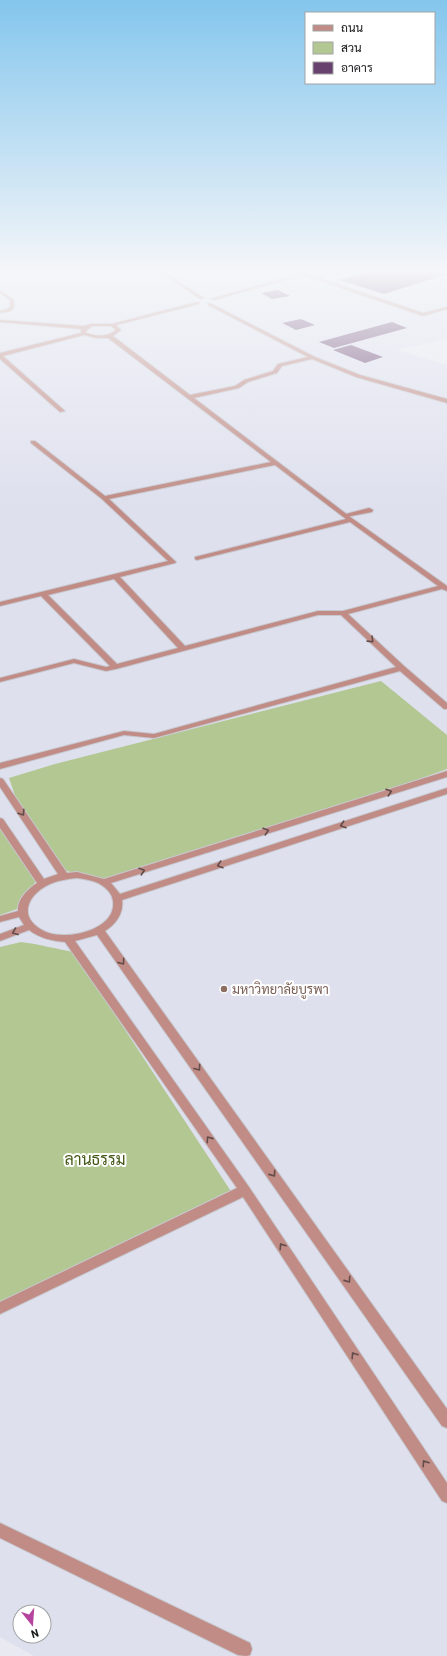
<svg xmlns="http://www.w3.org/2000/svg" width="447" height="1656" viewBox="0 0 447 1656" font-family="Barlow,Sarabun,sans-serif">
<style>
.built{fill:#dee0ee;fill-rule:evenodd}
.green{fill:#b2c791}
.building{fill:#68426f}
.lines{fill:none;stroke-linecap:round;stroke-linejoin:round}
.service-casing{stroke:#c7c8cf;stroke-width:2}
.minor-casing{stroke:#c7c8cf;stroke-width:2}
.service{fill:#c08c85;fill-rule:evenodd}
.minor{fill:#c08c85;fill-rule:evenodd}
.oneway{stroke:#634c4a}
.education-dot{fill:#8d6e63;stroke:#fff;stroke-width:1.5}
.labels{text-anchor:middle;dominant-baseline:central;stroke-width:4;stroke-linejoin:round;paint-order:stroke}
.education-label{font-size:13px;fill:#785e54;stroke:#fff;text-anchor:start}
.near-park-label{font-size:16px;fill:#455918;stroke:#fff}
</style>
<rect width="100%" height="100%" fill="#e9eaf1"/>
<path class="built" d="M0,272h447v67l-50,11 50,15v1291h-413l-34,-19zM20,1612h24v24h-24z"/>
<g class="green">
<path d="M381,681l66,54v34l-88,32 -255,81 -44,-13 -40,-59 -11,-32 46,-14z"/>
<path d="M0,821l38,57 -21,31 -17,6z"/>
<path d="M21,942c18,2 35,7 53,10l160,244 -234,112v-361z"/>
</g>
<g class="building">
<path d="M368,272h73l6,2 -63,20 -45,-14z"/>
<path d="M278,290l12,6 -18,3 -11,-6z"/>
<path d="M301,319l14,6 -19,5 -14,-7z"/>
<path d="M392,322l15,6 -73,20 -15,-6z"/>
<path d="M351,345l32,12 -18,6 -32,-13z"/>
</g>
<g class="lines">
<defs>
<g id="service">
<path d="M161,272h4l39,26 -4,1z"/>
<path d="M307,272l2,1 -1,1 115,39 24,-6v2l-24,7 -120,-41 -89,25 -4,-1z"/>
<path d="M0,290l14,10v7l-3,4 -11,2v-2l7,-2 3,-2v-7l-10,-7z"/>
<path d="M197,302h2v2l-83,21 5,5 -8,6 77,59 45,-9 9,-6 29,-9 5,-7 30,-7 -100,-52v-1l2,-1 105,54 45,18 87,24v4l-91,-26 -44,-18 -30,7 -5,7 -29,9 -9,6 -45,10 159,121 94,67v5l-5,-2 -94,25 56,52 43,37v6h-3l-44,-38 -246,67 -30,-3 -124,34v-6l124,-32 30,3 242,-67 -55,-52h-23l-202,54 -10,2 -32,-8 -74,19v-4l74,-19 32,8 4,-1 -69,-70 -41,10v-4l168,-41 -66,-62 -71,-56v-2h4l70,55 166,-34 -163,-124h-12l-12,-3 -81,21 62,55 -5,1 -60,-53v-6l81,-20v-4l-81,-7v-2l84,6 7,-2h21zM92,326h19l5,4c-8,7 -22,7 -31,2zM275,465l71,54 -151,38v2l2,1 153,-38 88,64 -95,25h-25l-133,35 -65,-69 55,-14 1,-1 -67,-63zM114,579l64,69 -61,16 -69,-69z"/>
<path d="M447,771v6l-336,106 9,11 327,-106v6l-325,106c2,13 -6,24 -17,31l342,478v19l-5,-2 -345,-491 -22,6 174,246 198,296v20l-5,-2 -199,-304 -243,117v-12l237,-114 -172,-246c-13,-1 -26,-4 -36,-12l-29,11v-7l24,-9 -5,-8 -19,5v-6l18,-5c-1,-12 10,-22 19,-28l-37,-55v-10l3,1 41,60 14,-5 -58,-87v-9l3,1 64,94 10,-1 27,7zM77,878c7,1 14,2 21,5 7,4 14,9 15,18 4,29 -47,40 -67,31 -29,-13 -20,-37 4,-48 9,-4 18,-5 27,-6z"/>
<path d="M0,1523l250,120 2,6 -2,6 -4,1 -8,-1 -238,-117z"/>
</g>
<path id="minor" d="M369,508l4,2 -1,2 -26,5 -4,-2z"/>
</defs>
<use href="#service" class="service-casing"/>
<use href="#minor" class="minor-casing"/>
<use href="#service" class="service"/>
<use href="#minor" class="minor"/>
</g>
<defs><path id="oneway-chevron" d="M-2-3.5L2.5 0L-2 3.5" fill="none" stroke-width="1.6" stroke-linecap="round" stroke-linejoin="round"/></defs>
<g class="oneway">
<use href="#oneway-chevron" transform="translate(371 640) rotate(44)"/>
<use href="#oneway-chevron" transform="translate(389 792) rotate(-18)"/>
<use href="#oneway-chevron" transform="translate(22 813) rotate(56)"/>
<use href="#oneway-chevron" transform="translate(343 825) rotate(162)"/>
<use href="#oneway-chevron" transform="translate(266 831) rotate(-18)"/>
<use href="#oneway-chevron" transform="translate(220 865) rotate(162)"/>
<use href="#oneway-chevron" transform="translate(142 871) rotate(-18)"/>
<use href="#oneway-chevron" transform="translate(15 932) rotate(159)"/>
<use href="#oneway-chevron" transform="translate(122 962) rotate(54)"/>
<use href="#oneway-chevron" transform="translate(198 1068) rotate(54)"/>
<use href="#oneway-chevron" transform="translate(209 1139) rotate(-125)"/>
<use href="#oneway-chevron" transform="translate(273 1174) rotate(55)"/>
<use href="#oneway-chevron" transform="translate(282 1246) rotate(-123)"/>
<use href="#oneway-chevron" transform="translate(348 1280) rotate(55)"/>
<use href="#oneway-chevron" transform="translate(354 1355) rotate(-123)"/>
<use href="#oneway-chevron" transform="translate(425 1463) rotate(-123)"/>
</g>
<linearGradient id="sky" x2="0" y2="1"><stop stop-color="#84c6ed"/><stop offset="0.54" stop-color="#f5f6f9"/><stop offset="1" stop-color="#f5f6f9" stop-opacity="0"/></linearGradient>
<rect width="447" height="503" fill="url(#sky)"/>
<circle class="education-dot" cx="224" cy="989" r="4"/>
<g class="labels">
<g class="education-label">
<text x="232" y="989">มหาวิทยาลัยบูรพา</text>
</g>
<g class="near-park-label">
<text x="95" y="1158">ลานธรรม</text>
</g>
</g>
<rect x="305" y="12" width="130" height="72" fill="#ffffff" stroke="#a2a3a3"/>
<rect x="313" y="25" width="20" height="6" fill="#c08c85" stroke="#a2a3a3"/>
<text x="341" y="32" font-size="12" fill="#17181a">ถนน</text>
<rect x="313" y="42" width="20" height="12" fill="#b2c791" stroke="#a2a3a3"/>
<text x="341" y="52" font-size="12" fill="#17181a">สวน</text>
<rect x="313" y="62" width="20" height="12" fill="#68426f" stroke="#a2a3a3"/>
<text x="341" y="72" font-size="12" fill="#17181a">อาคาร</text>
<g transform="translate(32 1624) rotate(163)"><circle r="19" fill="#ffffff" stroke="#a2a3a3"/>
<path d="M0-3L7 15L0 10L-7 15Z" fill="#b5449f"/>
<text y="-6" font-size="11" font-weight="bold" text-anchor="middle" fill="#17181a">N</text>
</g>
</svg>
